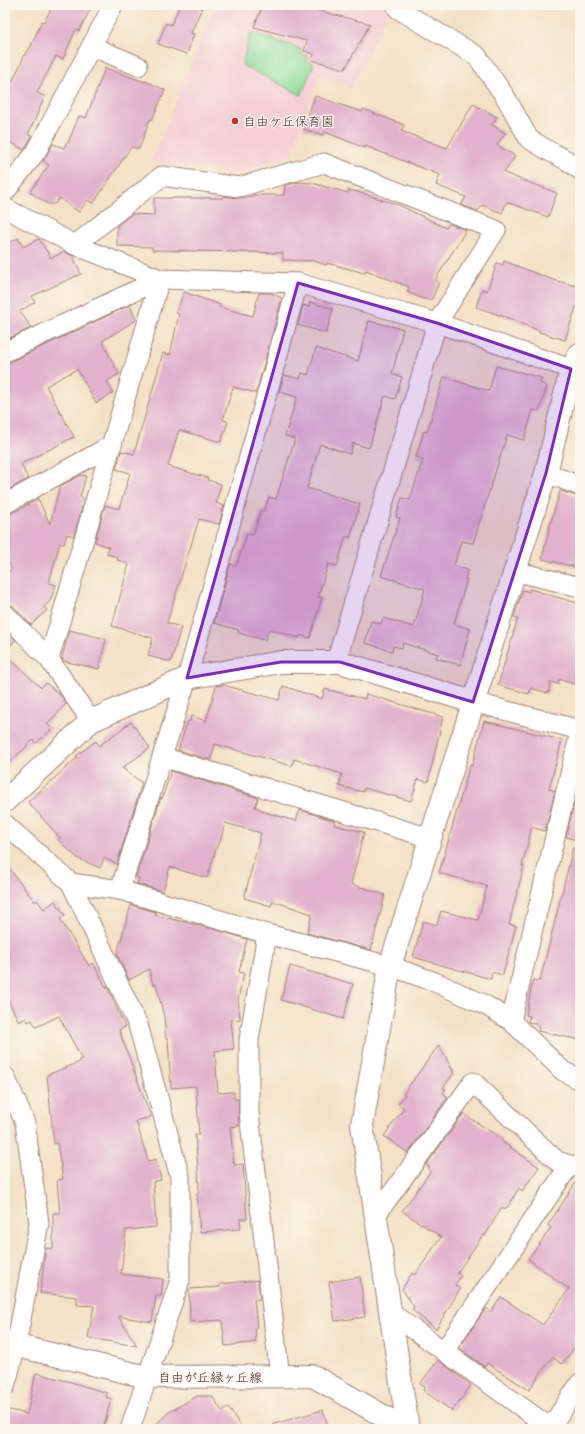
<svg xmlns="http://www.w3.org/2000/svg" width="585" height="1434" viewBox="0 0 585 1434" font-family="'Comic Neue','Klee One',sans-serif">
<style>
.built{fill:#f6cfd6}
.green{fill:#90de9c;stroke:#6d7e64}
.building{fill:#e2b2ce}
.lines{fill:none;stroke-linecap:round;stroke-linejoin:round}
.minor-casing{stroke:#9f8078;stroke-width:21}
.tertiary-casing{stroke:#9f8078;stroke-width:24}
.minor{stroke:#fff;stroke-width:19}
.tertiary{stroke:#fff;stroke-width:22}
.marked{fill:#7b2cbf;fill-opacity:0.2;stroke:#7b2cbf;stroke-width:3;stroke-linejoin:round}
.poi-dot{fill:#c8321e;stroke:#fbf7ec;stroke-width:1.5}
.labels{text-anchor:middle;dominant-baseline:central;stroke-width:3;stroke-linejoin:round;paint-order:stroke}
.poi-label{font-size:13px;fill:#4a1f2b;stroke:#fbf7ec;text-anchor:start}
.street-label{font-size:13px;fill:#4a1f2b;stroke:#fbf7ec}
</style>
<rect width="100%" height="100%" fill="#fbf7ec"/>
<filter id="ink" filterUnits="userSpaceOnUse"><feTurbulence type="fractalNoise" baseFrequency=".025" numOctaves="2"/><feDisplacementMap in="SourceGraphic" scale="8" xChannelSelector="R" yChannelSelector="G"/><feConvolveMatrix kernelMatrix="1 2 1 2 8 2 1 2 1" color-interpolation-filters="sRGB"/></filter>
<filter id="wash" filterUnits="userSpaceOnUse"><feTurbulence type="fractalNoise" baseFrequency=".012" numOctaves="4" result="noise"/><feDisplacementMap in="SourceGraphic" scale="16" xChannelSelector="R" yChannelSelector="G"/><feGaussianBlur stdDeviation="0.9" result="paint"/><feColorMatrix in="noise" values="0 0 0 0 0 0 0 0 0 0 0 0 0 0 0 0 0 1.4 0 .05"/><feComposite in="paint" operator="in"/></filter>
<g filter="url(#wash)">
<rect width="100%" height="100%" fill="#f4e1c6"/>
<path class="built" d="M216,5h168l3,9 -36,74 -32,-13 -28,80 -57,18 -83,-12z"/>
<path class="green" d="M251,32l50,17 -1,4 8,3 -2,5 8,3 -13,31 -59,-30z"/>
<g id="blocks">
<g class="building">
<path d="M53,5h25l12,5 -11,21 -3,-2 -13,30 -7,-3 -19,37 8,3 -17,39 4,1 -8,14 -19,-11v-42l22,-47h2l13,-29 2,1z"/>
<path d="M180,5h23l-12,28 3,1 -7,20 -29,-10 8,-21 5,2z"/>
<path d="M263,5h34l73,19 -25,45 -33,-9 2,-6 -10,-3 3,-10 -53,-14z"/>
<path d="M105,68l40,14v-1l20,9 -13,30 -2,-1 -11,30 -8,-2 -38,57 -5,-4 -9,12 -20,-14 -4,6h-7l-18,-12 19,-27 -6,-4 10,-17 11,4 3,-6 1,1 11,-27 7,2z"/>
<path d="M315,96l47,16 1,-3 41,16 -3,6 46,17 26,-44 24,13 -5,8 13,8 -8,12 18,11 -11,17 53,20 -9,24 -41,-15 -5,11 -20,-8 -4,6 -17,-6 5,-8 -30,-12 4,-10 -75,-29v2l-40,-16 -2,3 -20,-6z"/>
<path d="M299,182l13,1 36,10 1,-3 9,2 41,13 47,23 3,-4 17,6 -31,50 4,2 -7,17h-8l-17,-7 2,-5 -43,-17 -1,3 -38,-10v2l-14,-4 -30,-1v-7l-131,-3v-3l-35,-1v-20l15,-12 22,1v-17h69v-2l15,2 15,-2v-1h31l1,-10z"/>
<path d="M18,238l5,9 16,-8 12,19 13,-6 9,4 8,18 -49,22 3,6 -15,9 11,17 -26,12v-95z"/>
<path d="M504,261l46,18 30,8v21l-4,-1 -11,33 -26,-8 1,-1 -29,-12 -35,-12 6,-18 5,2 10,-28 6,2z"/>
<path d="M184,292l36,13 -1,2 34,9 6,-23h11l12,5 -26,95 -23,-6 -10,33 5,2 -7,20 -42,-12 -11,36 40,12 -1,2 14,4 -5,19 8,3 -5,18 -20,-5 -32,104 14,4 -10,35 -23,-6 5,-18 -41,-12 17,-62 -12,-4 1,-3 -11,-3 2,-7 -14,-5 10,-37 14,4 11,-36 -14,-4 5,-18 13,3 29,-101 7,2 9,-41 -3,-1z"/>
<path d="M310,302l23,7 -7,24 -28,-8 5,-20 6,2z"/>
<path d="M130,305l6,15 -34,21 17,33 -12,7 6,12 -17,10 -19,-34 -31,17 28,51 -53,27 7,15 -22,12 -1,-3v-125l5,-1z"/>
<path d="M369,321l34,8 -11,45 10,3 -7,22 -10,-3 -16,52 -16,-5 -3,11 -30,-10 -13,44 53,16 -10,34 -4,-2 -9,30 -9,-2 -10,33 4,1 -12,40 -10,-3 -1,3 -30,-9 -4,11 -27,-7 1,-3 -25,-7 16,-59 6,2 11,-32 6,1 8,-25 3,1 5,-14 7,2 19,-60 -10,-3 12,-39 -18,-5 5,-17 16,4 2,-6 6,2 8,-27 42,13z"/>
<path d="M496,366l46,12 -2,5 7,3 -8,25 -6,-1 -9,30 -17,-5 -34,108 -12,-2 -7,25 14,4 -3,9h2l-13,45 16,5 -10,36 -24,-7 2,-4 -35,-11 -1,5 -9,-2 -1,5 -27,-8 6,-22 10,3 2,-6 31,9 11,-38 -44,-13 19,-58 -4,-1 6,-19 8,2 13,-41 -7,-2 8,-26 3,1 17,-55 45,14z"/>
<path d="M81,475l5,1 -6,21 4,2 -10,37 -7,-2 -3,10 -4,-1 -11,40 7,2 -6,16 -6,6 3,3 -16,15 -18,-19 -8,-3v-27l7,-7 -7,-14v-38l33,-18 12,25 10,-38z"/>
<path d="M560,491l20,6v71l-38,-9 8,-34z"/>
<path d="M530,589l50,15v82l-21,-7 -1,5 -7,-2 -3,11 -17,-5 -2,6 -31,-9 20,-67 -4,-1 9,-27 6,2z"/>
<path d="M5,630l11,10 -11,10z"/>
<path d="M69,630l37,9 -7,30 -36,-8 -1,-3z"/>
<path d="M5,654l36,34 5,-5 16,14 4,7 -19,20 5,5 -16,14 -3,-3 -28,27z"/>
<path d="M223,685l56,15 4,-14 39,13 3,-10 40,10 1,-5 77,23 -15,65 -10,-3 -7,22 -47,-13 -1,4 -24,-6 3,-12 -48,-15 -2,7 -77,-22 -4,16 -33,-10 10,-29h2l1,-5 15,5 10,-35z"/>
<path d="M484,721l78,19 -13,49 6,2 -10,40 -13,-4 -10,39h2l-15,58 7,2 -13,49 -11,-3 -1,7 -78,-22 10,-36 14,4 4,-14 37,9 9,-34 -48,-13 31,-108 2,1z"/>
<path d="M131,722l19,26 -28,20 20,15 -25,81 -13,-6 -4,10 -23,-10 -19,-18 2,-2 -32,-36 49,-44 -1,-2 20,-15 3,5z"/>
<path d="M171,771l87,27 -3,9 7,3 -1,1 35,10 4,-11 35,11 -1,4 30,7 -13,52 34,11 -14,55 -64,-17 5,-19 -39,-13 -2,5 -27,-8 17,-65 -36,-10 -5,20h-2l-11,35 -37,-11 -7,24 -26,-7 2,-6 -3,-1 25,-80 1,2z"/>
<path d="M576,796l4,1v44l-14,-4z"/>
<path d="M573,848l7,1v191l-42,-9 1,-6 -11,-3 2,-6 -4,-1 7,-35 7,1z"/>
<path d="M5,863l30,39 2,-2 7,9 11,-8 10,14 -5,4 29,47 4,-3 14,26v-3l18,41 -6,3 32,87 -15,4 12,40 8,-2 5,21 -8,2 3,45 -30,3 -5,44 42,5 -2,17h-5l-4,26 -34,-6 19,30 -49,-8 6,-32 -17,-1v-8l-37,-4 6,-45 7,1v-36h7l-3,-33 6,-1 -6,-36 -3,1 -7,-69 33,-13 -1,-2 3,-1 -23,-43 -23,11 -4,-7 -4,2 -2,-4 -7,4 -14,-28z"/>
<path d="M131,905l25,7 -1,3 62,15 30,9 -8,33 5,1 -6,26 2,20 -9,1 3,29 -19,2 3,42 16,-1v7h4l1,27 -9,1 4,38 9,-1 4,55h-7l1,10 -41,3 -3,-39h2l-1,-25 -3,-33h4l-3,-49 -25,2 -3,-50 -2,1 -2,-22 -8,-33 -3,1 -4,-16 -20,11 -12,-26z"/>
<path d="M290,966l63,18 -10,35 -62,-19z"/>
<path d="M439,1045l15,28 -11,15 3,1 -3,4 5,4 -40,56 -24,-17 20,-28 -6,-4 7,-9 -2,-1z"/>
<path d="M464,1113l7,6 32,20 -2,2 38,26 -17,24 -3,-3 -12,20h-6l-16,28 -2,-1 -26,38 4,3 -6,9 5,4 -24,40 -24,-19 2,-3 -12,-18 10,-16 3,2 26,-38 -39,-26 29,-40 -3,-2 1,-2 -3,-2z"/>
<path d="M578,1179h2v161l-18,24 -10,-7 -23,33 -42,-27 -2,4 -26,-19 27,-40 5,4 10,-15 42,28 26,-36 -41,-30 23,-31 -3,-3z"/>
<path d="M360,1277l5,40 -30,4 -6,-39z"/>
<path d="M258,1280l2,19 -6,1 3,27 -2,1 1,14 -31,4 -3,-26 -32,2 -1,-33 31,-2v-3z"/>
<path d="M438,1360l33,25 -19,26 -29,-21 2,-3 -5,-3z"/>
<path d="M36,1373l35,9 36,11 -1,4 5,2 -8,30h-98v-20l22,5z"/>
<path d="M197,1396h15l10,15 6,-4 15,22h-92l18,-17z"/>
<path d="M323,1410l6,19h-54l-1,-5z"/>
</g>
</g>
</g>
<g filter="url(#ink)">
<use href="#blocks" fill-opacity="0" stroke="#9f8078" stroke-width="1"/>
<g class="lines">
<defs>
<g id="minor">
<path d="M396,5l2,4 79,47 29,42 23,41 20,12 19,10 12,9"/>
<path d="M91,46l47,20"/>
<path d="M5,192l31,-40 77,-147"/>
<path d="M5,208l70,37 85,34 138,4 139,40 134,46"/>
<path d="M75,245l87,-69 77,11 85,-24 172,67 -59,93 -101,339"/>
<path d="M5,352l155,-73"/>
<path d="M546,473l34,13"/>
<path d="M5,504l107,-59"/>
<path d="M514,571l66,16"/>
<path d="M5,614l44,45 42,62"/>
<path d="M49,659l111,-380"/>
<path d="M473,702l107,28"/>
<path d="M162,757l268,81"/>
<path d="M5,824l66,59 67,142 42,152v103l-50,149"/>
<path d="M71,883l49,7 147,44 123,32 45,16 52,24 24,15 52,50 17,9"/>
<path d="M120,890l67,-212 111,-395"/>
<path d="M267,934l-18,106v73l31,264"/>
<path d="M511,1021l69,-289"/>
<path d="M5,1076l20,47 14,100 -23,123 -11,41"/>
<path d="M376,1215l97,-133 84,79 23,7"/>
<path d="M391,1313l161,116"/>
<path d="M444,1351l125,-185"/>
<path d="M550,1428l30,-45"/>
</g>
<g id="tertiary">
<path d="M5,801l86,-80 96,-43 94,-16h59l133,40"/>
<path d="M5,1343l142,34 166,-1 93,53"/>
<path d="M408,1429l-46,-304 28,-159 156,-493 25,-104 9,-15"/>
</g>
</defs>
<use href="#minor" class="minor-casing"/>
<use href="#tertiary" class="tertiary-casing"/>
<use href="#minor" class="minor"/>
<use href="#tertiary" class="tertiary"/>
</g>
</g>
<path class="marked" d="M298,283l139,40 134,46 -25,104 -73,229 -133,-40h-59l-94,16z"/>
<circle class="poi-dot" cx="235" cy="121" r="4"/>
<g class="labels">
<g class="poi-label">
<text x="243" y="121">自由ケ丘保育園</text>
</g>
<g class="street-label">
<text x="210" y="1377">自由が丘緑ヶ丘線</text>
</g>
</g>
<rect width="585" height="1434" fill="none" stroke="#fbf7ec" stroke-width="20"/>
</svg>
